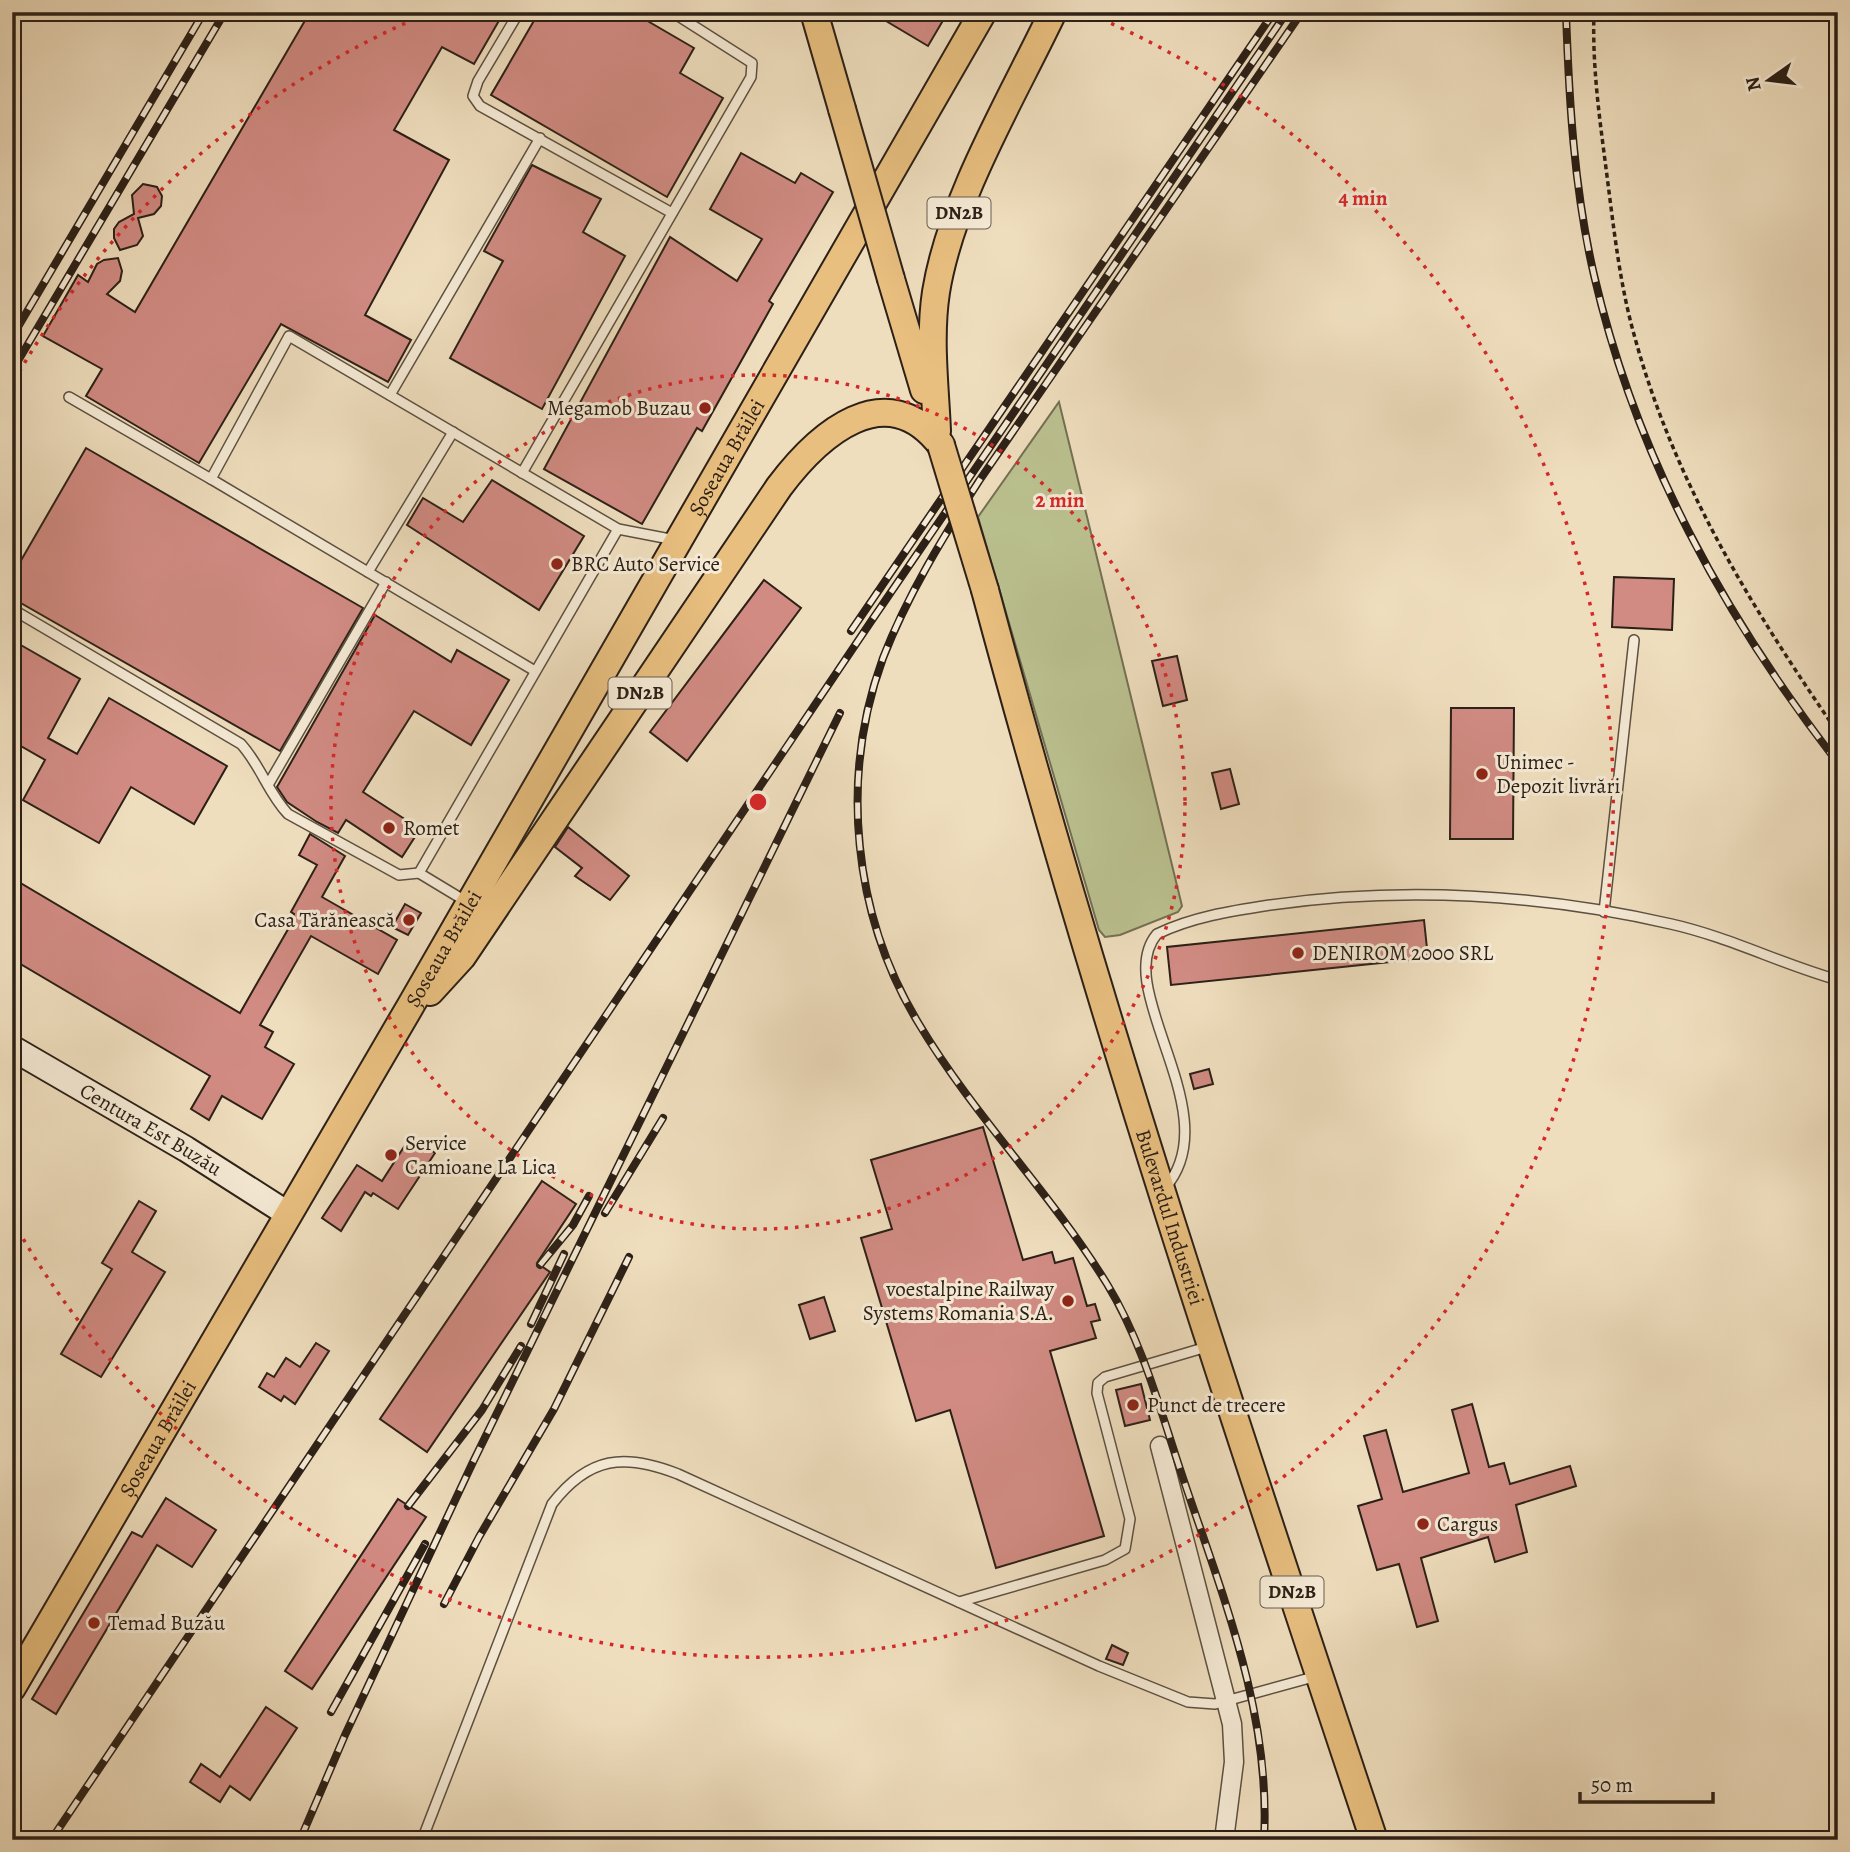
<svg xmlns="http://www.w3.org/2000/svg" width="1850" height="1852" viewBox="0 0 1850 1852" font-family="Alegreya,serif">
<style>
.green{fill:#bbc190;stroke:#747054;stroke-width:2}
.building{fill:#d18b83;stroke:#2c2017;stroke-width:2}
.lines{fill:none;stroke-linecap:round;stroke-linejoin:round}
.lane-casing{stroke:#5d5041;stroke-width:12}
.street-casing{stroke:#5d5041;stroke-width:21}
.secondary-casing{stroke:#2c2017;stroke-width:28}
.primary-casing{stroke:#2c2017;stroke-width:30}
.path{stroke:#2c2017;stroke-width:3.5;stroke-dasharray:5 3.5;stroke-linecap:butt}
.lane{stroke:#f5ead5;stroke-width:9}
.street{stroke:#f5ead5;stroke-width:18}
.secondary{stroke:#f5ead5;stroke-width:24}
.primary{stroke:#e8bf7f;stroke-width:26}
.rail-casing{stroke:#2c2017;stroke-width:8}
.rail{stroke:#f5ead5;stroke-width:5;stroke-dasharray:16;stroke-linecap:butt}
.primary-bridge-casing{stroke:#2c2017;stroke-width:30;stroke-linecap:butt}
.primary-bridge{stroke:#e8bf7f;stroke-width:26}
.ring{fill:none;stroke:#d62828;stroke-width:3.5;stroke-dasharray:3.5 7}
.poi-dot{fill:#8f2418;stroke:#f5ead5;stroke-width:2.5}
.labels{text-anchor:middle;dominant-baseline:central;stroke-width:6;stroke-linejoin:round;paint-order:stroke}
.shield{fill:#f5ead5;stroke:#685d50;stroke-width:2}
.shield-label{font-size:19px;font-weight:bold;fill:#2c2017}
.poi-label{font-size:21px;fill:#2c2017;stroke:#f5ead5;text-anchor:start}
.street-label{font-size:21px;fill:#2c2017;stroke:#f5ead5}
.centre{fill:#d62828;stroke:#f5ead5;stroke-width:3.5}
.ring-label{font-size:21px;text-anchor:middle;font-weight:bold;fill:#d62828;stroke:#f5ead5;stroke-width:6;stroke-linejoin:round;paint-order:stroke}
</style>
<rect width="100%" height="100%" fill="#efdebe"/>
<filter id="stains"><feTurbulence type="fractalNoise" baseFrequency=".00286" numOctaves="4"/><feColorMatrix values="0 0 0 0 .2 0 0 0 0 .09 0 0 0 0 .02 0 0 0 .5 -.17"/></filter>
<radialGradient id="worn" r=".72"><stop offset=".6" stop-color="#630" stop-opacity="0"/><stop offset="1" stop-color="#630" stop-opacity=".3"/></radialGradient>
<path class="green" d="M1059,402l123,504 -4,6 -58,23 -15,2 -6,-7 -121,-413z"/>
<g class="building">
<path d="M310,12h194l-30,52 -32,-17 -48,83 55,30 -84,155 46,25 -23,42 -107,-58 -82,139 -113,-67 16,-27 -59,-33 35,-61 10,7 9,-18 7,-4 14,-2 4,13 -2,10 -13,13 28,18z"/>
<path d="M539,12h93l62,36 -14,25 43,25 -56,99 -176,-102z"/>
<path d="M871,12h77l-20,34z"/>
<path d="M741,153l54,30 6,-10 32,19 -64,109 4,3 -71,127 -5,-3 -55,96 -98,-55 126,-232 67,44 25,-42 -52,-30z"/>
<path d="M532,165l69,34 -18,33 42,24 -83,153 -92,-51 53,-97 -19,-10z"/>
<path d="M143,184l14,3 5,9 -1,10 -7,8 -16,4 5,18 -6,9 -17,5 -6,-12v-9l5,-7 15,-8 -2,-19z"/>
<path d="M86,448l277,160 -83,143 -268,-153v-22z"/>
<path d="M492,480l92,56 -45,74 -132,-85 16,-27 40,24z"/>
<path d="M1614,577l60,2 -2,51 -60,-3z"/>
<path d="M764,580l37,28 -114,153 -37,-29z"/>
<path d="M375,615l76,47 6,-12 52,30 -38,65 -57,-34 -51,81 57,37 -18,28 -56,-37 -8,13 -21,-11 -30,-20 -10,-15z"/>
<path d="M12,640l68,39 -32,59 29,16 32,-56 118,68 -33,58 -63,-37 -32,56 -76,-43 22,-40 -33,-19z"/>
<path d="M1177,656l10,44 -24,6 -11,-45z"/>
<path d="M1451,708h63l-1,131h-63z"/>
<path d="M1230,769l9,35 -18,5 -9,-36z"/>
<path d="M568,827l61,49 -19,24 -35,-24 7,-8 -27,-21z"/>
<path d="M310,834l35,22 -23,41 75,43 -19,34 -67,-38 -51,89 13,7 -8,15 29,17 -32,55 -40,-23 -13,24 -18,-11 19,-33 -198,-117v-81l228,135 51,-89 3,-10 -3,-2 26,-47 -18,-10z"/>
<path d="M405,904l16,9 -13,22 -16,-8z"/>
<path d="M1424,920l4,38 -257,27 -4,-38z"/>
<path d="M1209,1069l4,15 -19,5 -4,-15z"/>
<path d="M983,1127l40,133 29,-8 3,11 18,-5 14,48 8,-2 5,16 -9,2 5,16 -46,13 54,185 -108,32 -46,-158 -34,11 -55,-183 31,-9 -21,-69z"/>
<path d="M411,1136l24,17 -37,56 -25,-16 -2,3 -6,-4 -24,39 -19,-13 35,-53 25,16z"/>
<path d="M542,1181l34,23 -39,59 13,9 -123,180 -47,-33z"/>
<path d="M139,1201l17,10 -24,41 33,20 -64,105 -40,-23 51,-85 -10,-6z"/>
<path d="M824,1297l11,34 -25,8 -11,-34z"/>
<path d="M316,1343l13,8 -34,53 -11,-8 -3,5 -22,-14 8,-14 7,4 12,-19 14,9z"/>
<path d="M1141,1384l9,36 -25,6 -9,-36z"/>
<path d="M1472,1404l17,63 15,-4 6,21 60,-18 6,20 -60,19 11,47 -32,10 -7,-25 -67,21 17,63 -21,6 -18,-63 -22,6 -19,-64 24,-7 -18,-63 22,-6 17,62 66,-19 -17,-63z"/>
<path d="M166,1498l50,32 -24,37 -35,-22 -101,169 -24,-15 100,-167 10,5z"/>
<path d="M398,1499l28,18 -114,172 -27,-18z"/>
<path d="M1112,1645l16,8 -5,12 -17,-6z"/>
<path d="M266,1707l31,21 -47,72 -20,-14 -10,16 -30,-20 11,-18 19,13z"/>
</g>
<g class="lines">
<defs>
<g id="lane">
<path d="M519,12l-41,69 -5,15 7,10 192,107"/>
<path d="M390,395l150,-257"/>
<path d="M69,397l142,82"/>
<path d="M522,473l229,-396 1,-14 -80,-51"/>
<path d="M368,572l85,-140"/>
<path d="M12,609l229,135c20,22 27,49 47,70l111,61 20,-2"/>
<path d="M535,671l-324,-192 78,-143 329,193 57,11"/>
<path d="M268,785l118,-203"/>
<path d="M467,902l-48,-29 199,-344"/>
<path d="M1604,912l30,-272"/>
<path d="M1165,1188c65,-74 -55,-199 -8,-254 35,-17 74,-23 113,-29 132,-19 271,-11 401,19 58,13 110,40 167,56"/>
<path d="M959,1602l146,-42 20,-11 5,-30 -33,-126 1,-10 7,-6 105,-31"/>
<path d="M422,1840l130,-336c37,-48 73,-51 126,-30l421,192 89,36 27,2 102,-28"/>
</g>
<path id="street" d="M1160,1446l72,278 2,38 -10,78"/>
<g id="secondary">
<path id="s1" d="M12,1048l174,101 102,65"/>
</g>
<g id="primary">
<path d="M814,12l28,97"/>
<path d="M891,279l33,111"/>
<path d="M937,431c-2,-46 -8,-93 -1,-139 15,-93 76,-194 117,-280"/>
<path id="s2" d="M985,590c113,422 251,836 389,1250"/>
<path d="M430,992l32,-35 317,-470c39,-52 107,-113 162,-42"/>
<path id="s3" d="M12,1688l399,-683 572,-993"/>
</g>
</defs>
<use href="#lane" class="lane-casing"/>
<use href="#street" class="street-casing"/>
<use href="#secondary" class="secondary-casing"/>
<use href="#primary" class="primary-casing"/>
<path class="path" d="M1594,12c-2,56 6,109 13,164 7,54 13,110 28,162 40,146 118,272 203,395"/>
<use href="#lane" class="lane"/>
<use href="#street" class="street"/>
<use href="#secondary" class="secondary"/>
<use href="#primary" class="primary"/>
<defs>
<g id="rail">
<path d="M1566,12c3,88 8,177 28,263 42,182 130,341 244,488"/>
<path d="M12,337l192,-325"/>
<path d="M12,371l213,-359"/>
<path d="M851,631l423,-619"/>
<path d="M605,1213l58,-95"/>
<path d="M540,1265l33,-40 16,-29"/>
<path d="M531,1324l33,-70"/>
<path d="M408,1506l74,-96 39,-64"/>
<path d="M444,1604l35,-67 75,-128 75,-152"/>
<path d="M331,1712l94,-168"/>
<path d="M51,1840l821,-1220 415,-608"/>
<path d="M300,1840l45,-105 128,-273 367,-749"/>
<path d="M1264,1840c7,-127 -41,-243 -81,-362 -22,-65 -40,-135 -76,-194 -56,-91 -133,-168 -188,-260 -66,-108 -80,-246 -36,-366 24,-62 60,-121 96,-177l323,-469"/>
</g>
</defs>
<use href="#rail" class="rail-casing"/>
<use href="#rail" class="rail"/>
<defs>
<g id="primary-bridge">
<path d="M842,109l49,170"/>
<path d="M941,445l44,145"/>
</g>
</defs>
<use href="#primary-bridge" class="primary-bridge-casing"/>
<use href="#primary-bridge" class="primary-bridge"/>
</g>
<g class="ring">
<circle cx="758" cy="802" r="427"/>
<path d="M14 381A855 855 0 0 1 424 15M1092 15A855 855 0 1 1 14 1223"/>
</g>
<g class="poi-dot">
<circle cx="705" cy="408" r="7"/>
<circle cx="557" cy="564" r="7"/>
<circle cx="1482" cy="774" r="7"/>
<circle cx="389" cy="828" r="7"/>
<circle cx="409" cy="920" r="7"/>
<circle cx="1298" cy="953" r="7"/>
<circle cx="391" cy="1155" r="7"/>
<circle cx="1068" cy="1301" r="7"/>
<circle cx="1133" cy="1405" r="7"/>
<circle cx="1423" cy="1524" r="7"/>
<circle cx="94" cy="1623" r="7"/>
</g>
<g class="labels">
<g class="shield">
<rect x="927.5" y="197.5" width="63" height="31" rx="5"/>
<rect x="608.5" y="677.5" width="63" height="31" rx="5"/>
<rect x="1260.5" y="1576.5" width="63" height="31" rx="5"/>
</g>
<g class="shield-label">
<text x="959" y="213">DN2B</text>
<text x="640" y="693">DN2B</text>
<text x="1292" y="1592">DN2B</text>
</g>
<g class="poi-label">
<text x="691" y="408" text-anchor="end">Megamob Buzau</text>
<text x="571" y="564">BRC Auto Service</text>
<text x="1496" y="762">Unimec -<tspan x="1496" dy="24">Depozit livrări</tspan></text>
<text x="403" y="828">Romet</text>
<text x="395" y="920" text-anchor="end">Casa Tărănească</text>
<text x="1312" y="953">DENIROM 2000 SRL</text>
<text x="405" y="1143">Service<tspan x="405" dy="24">Camioane La Lica</tspan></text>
<text x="1054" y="1289" text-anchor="end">voestalpine Railway<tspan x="1054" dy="24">Systems Romania S.A.</tspan></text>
<text x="1147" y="1405">Punct de trecere</text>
<text x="1437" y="1524">Cargus</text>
<text x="108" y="1623">Temad Buzău</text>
</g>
<g class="street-label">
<text stroke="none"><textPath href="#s3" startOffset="1423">Șoseaua Brăilei</textPath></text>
<text stroke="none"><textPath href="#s3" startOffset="856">Șoseaua Brăilei</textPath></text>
<text stroke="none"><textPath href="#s1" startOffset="161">Centura Est Buzău</textPath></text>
<text stroke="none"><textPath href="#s2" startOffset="654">Bulevardul Industriei</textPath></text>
<text stroke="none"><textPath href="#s3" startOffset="289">Șoseaua Brăilei</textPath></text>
</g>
</g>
<circle cx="758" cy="802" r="10" class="centre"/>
<g class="ring-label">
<text x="1363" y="205">4 min</text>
<text x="1060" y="507">2 min</text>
</g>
<rect width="1850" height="1852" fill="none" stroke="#efdebe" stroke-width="42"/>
<rect x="14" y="14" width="1822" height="1824" fill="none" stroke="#2c2017" stroke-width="3.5"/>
<rect x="21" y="21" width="1808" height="1810" fill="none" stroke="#2c2017" stroke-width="2"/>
<g transform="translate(1769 80) rotate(256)" stroke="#f5ead5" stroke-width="5" paint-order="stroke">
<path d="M0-5L12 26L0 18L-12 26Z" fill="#2c2017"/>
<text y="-10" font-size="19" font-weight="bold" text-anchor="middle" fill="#2c2017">N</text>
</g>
<path d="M1580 1792v10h133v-10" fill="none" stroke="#2c2017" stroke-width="3.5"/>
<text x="1591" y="1792" font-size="21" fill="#2c2017" stroke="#f5ead5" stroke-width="5" paint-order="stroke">50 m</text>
<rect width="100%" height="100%" filter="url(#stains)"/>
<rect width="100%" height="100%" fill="url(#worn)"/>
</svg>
